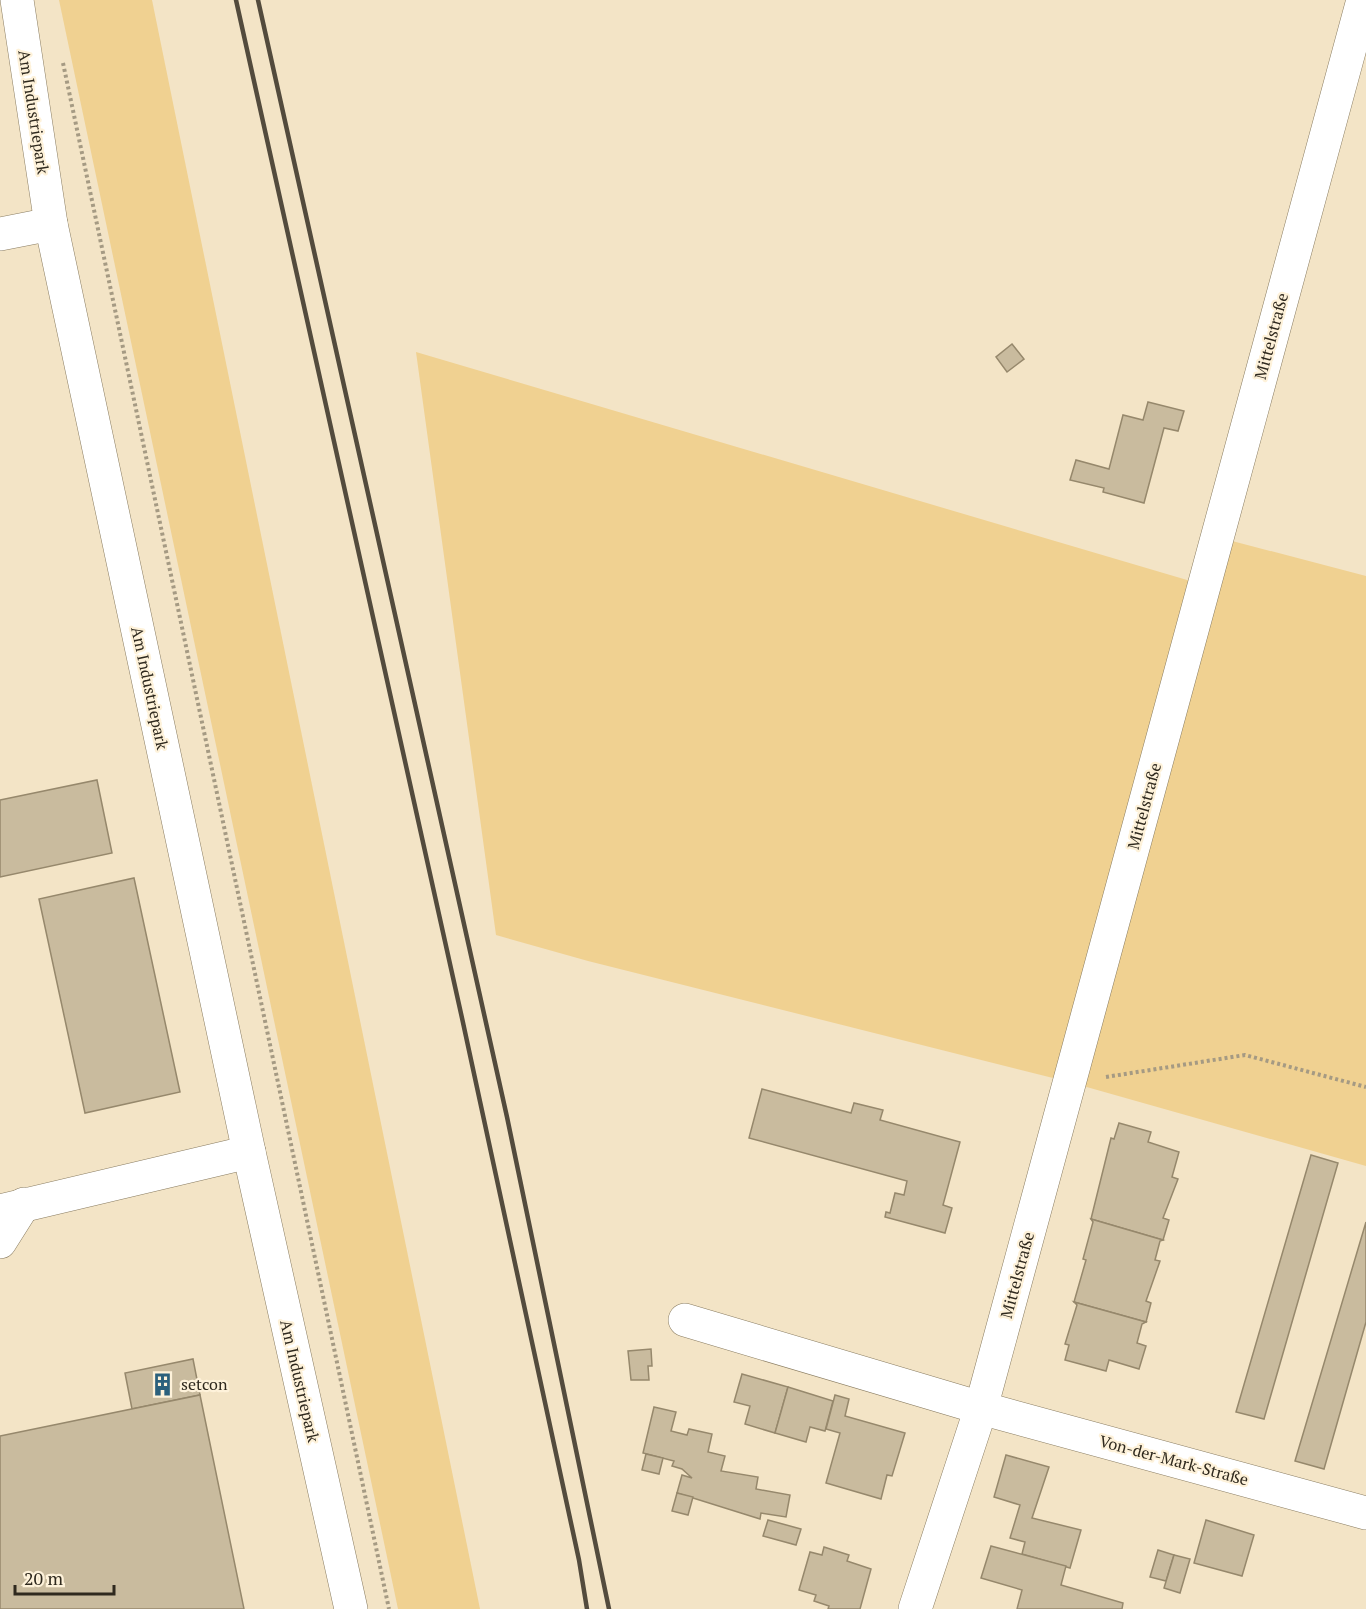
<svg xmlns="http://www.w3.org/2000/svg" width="1366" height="1609" viewBox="0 0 1366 1609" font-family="'PT Serif',serif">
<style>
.green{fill:#f0d191}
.building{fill:#c9bb9e;stroke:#96886c;stroke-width:1.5}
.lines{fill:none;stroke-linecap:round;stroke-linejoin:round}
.minor-casing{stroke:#897c61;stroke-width:34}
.path{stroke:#a59a83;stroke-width:4;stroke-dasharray:3 3;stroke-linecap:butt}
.minor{stroke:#fff;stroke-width:33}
.rail{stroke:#534b3d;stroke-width:4.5}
.labels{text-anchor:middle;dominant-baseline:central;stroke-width:4.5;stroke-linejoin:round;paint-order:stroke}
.street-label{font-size:16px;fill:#2f291e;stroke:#fef2da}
.poi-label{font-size:16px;fill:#2f291e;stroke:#fef2da;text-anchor:start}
</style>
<rect width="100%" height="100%" fill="#f3e4c6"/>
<g class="green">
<path d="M59,0h93l328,1609h-82z"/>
<path d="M416,352l788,233 13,-48 149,39v590l-297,-84 -481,-121 -92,-26z"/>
</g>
<g class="building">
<path d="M1012,344l12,15 -17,13 -11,-15z"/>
<path d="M1148,402l36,9 -6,20 -14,-3 -20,75 -41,-11 1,-4 -34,-8 6,-20 33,9 14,-54 20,5z"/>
<path d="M97,780l15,73 -112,24v-77z"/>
<path d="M134,878l46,214 -95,21 -46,-214z"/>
<path d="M762,1089l89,24 3,-10 29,7 -3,10 80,22 -17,63 9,3 -7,25 -60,-16 1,-5 4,1 5,-20 9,2 3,-14 -158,-43z"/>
<path d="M1119,1123l32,9 -3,10 31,10 -7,25 6,2 -15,39 6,2 -6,20 -72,-21 20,-81 3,1z"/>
<path d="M1311,1155l27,8 -74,256 -28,-7z"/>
<path d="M1091,1219l72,21 -3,1 -5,19 5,1 -14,40 5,2 -5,19 -72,-20 12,-42 -3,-1 10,-37z"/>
<path d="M1366,1222v100l-42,147 -29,-8z"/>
<path d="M1074,1302l72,20 -4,2 -5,19 9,3 -7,23 -30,-9 -3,11 -41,-11 4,-15 -4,-1 12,-39z"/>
<path d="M651,1349l1,17h-4l1,14h-18l-3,-29z"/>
<path d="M193,1359l7,36 -68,14 -7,-36z"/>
<path d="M742,1374l46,13 -13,46 -30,-9 5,-18 -16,-4z"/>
<path d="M788,1387l45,14 -8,30 -15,-4 -4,15 -31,-9z"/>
<path d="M200,1395l44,214h-244v-173z"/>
<path d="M835,1395l14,4 -4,17 60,17 -13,43 -5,-1 -6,24 -55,-16 14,-50 -14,-4z"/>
<path d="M654,1407l22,5 -5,19 16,4 2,-6 23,5 -4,18 17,4 -4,15 37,6 -2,12 34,6 -4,22 -25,-4 -1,6 -83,-26 5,-18 10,3 -10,-9 -10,-3 2,-5 -31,-8z"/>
<path d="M646,1454l17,4 -4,16 -17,-4z"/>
<path d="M1006,1455l43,12 -17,51 49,12 -11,38 -48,-14 3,-12 -15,-4 10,-33 -26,-8z"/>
<path d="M677,1493l16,4 -5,18 -16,-4z"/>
<path d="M768,1520l33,9 -5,16 -33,-9z"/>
<path d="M1206,1520l48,15 -12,41 -48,-13z"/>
<path d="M991,1546l75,20 -5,19 62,18 -1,6h-105l5,-19 -41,-12z"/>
<path d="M824,1547l25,8 -2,6 24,8 -11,40h-32l1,-3 -15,-5 2,-6 -17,-5 11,-38 12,3z"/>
<path d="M1158,1550l16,5 -8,26 -16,-4z"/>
<path d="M1174,1555l16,4 -10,34 -16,-5z"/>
</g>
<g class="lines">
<defs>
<g id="minor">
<path d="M17,0l34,224 198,928 102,457"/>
<path d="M0,234l51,-10"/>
<path d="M0,1211l249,-59"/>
<path d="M0,1242l24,-38"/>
<path d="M685,1320l296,88 385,105"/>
<path d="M915,1609l66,-201 382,-1408"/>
</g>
</defs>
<use href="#minor" class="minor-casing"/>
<g class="path">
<path d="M63,63l326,1546"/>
<path d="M1106,1077l139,-22 121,32"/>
</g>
<use href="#minor" class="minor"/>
<g class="rail">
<path d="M236,0l226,1018 117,542 8,49"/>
<path d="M258,0l249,1117 102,492"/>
</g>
</g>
<defs>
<symbol id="building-bare" viewBox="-9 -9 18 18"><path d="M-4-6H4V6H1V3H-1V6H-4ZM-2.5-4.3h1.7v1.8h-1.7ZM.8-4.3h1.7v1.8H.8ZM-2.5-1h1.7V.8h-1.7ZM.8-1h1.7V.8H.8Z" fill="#2b607c" stroke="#fef2da" stroke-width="2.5" paint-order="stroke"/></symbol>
</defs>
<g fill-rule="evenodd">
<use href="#building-bare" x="146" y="1368" width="33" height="33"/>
</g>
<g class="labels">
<g class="street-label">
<text transform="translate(34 112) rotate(81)">Am Industriepark</text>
<text transform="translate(1271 336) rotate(-75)">Mittelstraße</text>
<text transform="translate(150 688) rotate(78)">Am Industriepark</text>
<text transform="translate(1144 806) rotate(-75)">Mittelstraße</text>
<text transform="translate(1017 1275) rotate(-75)">Mittelstraße</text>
<text transform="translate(300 1381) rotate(77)">Am Industriepark</text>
<text transform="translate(1174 1460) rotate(15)">Von-der-Mark-Straße</text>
</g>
<g class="poi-label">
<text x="181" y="1384">setcon</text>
</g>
</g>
<path d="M15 1585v9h99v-9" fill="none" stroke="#2f291e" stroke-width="3"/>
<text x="24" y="1585" font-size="18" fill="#2f291e" stroke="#fef2da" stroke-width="4.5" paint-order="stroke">20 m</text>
</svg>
